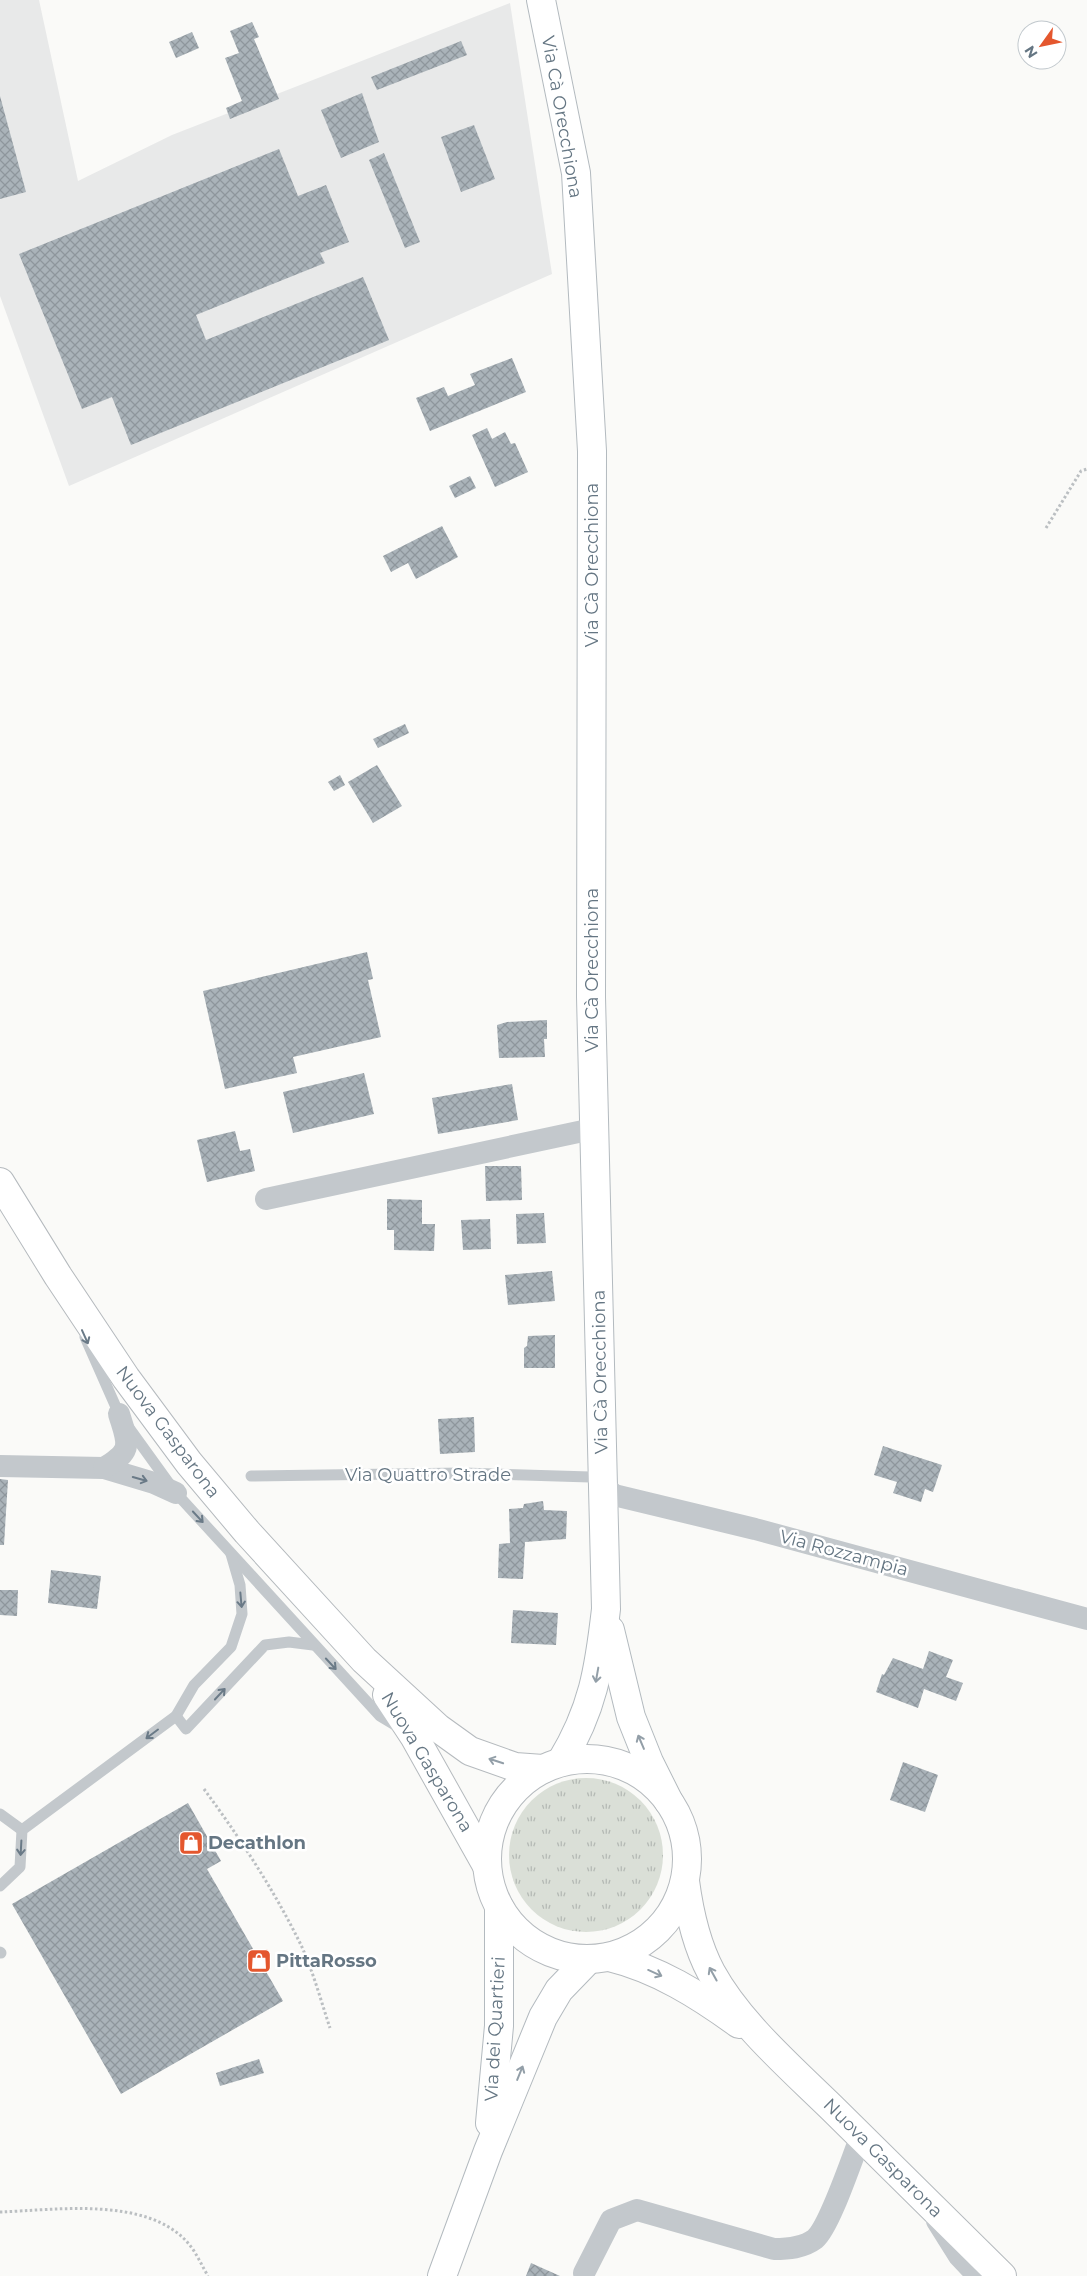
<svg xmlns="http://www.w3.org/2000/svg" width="1087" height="2276" viewBox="0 0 1087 2276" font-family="Montserrat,sans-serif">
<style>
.built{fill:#e8e9e9}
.grass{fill:url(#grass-tufts)}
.building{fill:url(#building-cross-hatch)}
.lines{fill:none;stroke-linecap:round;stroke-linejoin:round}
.secondary-casing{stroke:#b3babf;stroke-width:30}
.primary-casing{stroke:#b5babe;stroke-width:30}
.path{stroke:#bbbfc2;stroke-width:3;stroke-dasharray:2.5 2.5;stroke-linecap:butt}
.lane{stroke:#c3c8cc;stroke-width:11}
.street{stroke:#c3c8cc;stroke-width:22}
.secondary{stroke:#fff;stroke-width:28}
.primary{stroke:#fff;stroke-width:28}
.oneway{stroke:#6a7a87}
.oneway2{stroke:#939fa8}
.labels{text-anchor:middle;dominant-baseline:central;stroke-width:5;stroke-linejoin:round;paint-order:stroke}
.street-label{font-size:18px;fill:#657683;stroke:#fff}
.poi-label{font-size:18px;font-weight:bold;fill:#657683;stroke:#fff;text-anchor:start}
</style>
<defs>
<pattern id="grass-tufts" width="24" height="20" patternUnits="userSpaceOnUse" patternTransform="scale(1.25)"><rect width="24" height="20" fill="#dadfd7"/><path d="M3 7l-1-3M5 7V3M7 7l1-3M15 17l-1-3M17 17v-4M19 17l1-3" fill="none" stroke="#b4b9b4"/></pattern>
<pattern id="building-cross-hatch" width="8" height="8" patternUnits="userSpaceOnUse" patternTransform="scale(1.25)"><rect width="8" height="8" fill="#aab3b9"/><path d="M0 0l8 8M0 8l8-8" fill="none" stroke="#8e969c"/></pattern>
</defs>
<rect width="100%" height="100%" fill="#fafaf8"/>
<path class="built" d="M0,0h39l39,181 94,-46 338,-132 42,271 -483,212 -69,-190z"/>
<circle class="grass" cx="586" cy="1855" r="77"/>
<g class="building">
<path d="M252,22l7,15 -5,2 25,60 -49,20 -4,-11 16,-7 -17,-43 14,-5 -9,-22z"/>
<path d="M192,32l7,16 -23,10 -7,-16z"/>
<path d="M461,41l6,14 -90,35 -6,-13z"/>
<path d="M362,93l17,49 -38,16 -20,-48z"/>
<path d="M0,96l26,96 -26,7z"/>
<path d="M474,125l21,54 -34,13 -20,-55z"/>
<path d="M279,149l19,47 28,-11 23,57 -29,11 5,10 -129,52 10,25 157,-63 26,63 -258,105 -19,-48 -30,12 -63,-155z"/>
<path d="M384,153l36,89 -15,6 -36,-88z"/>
<path d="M512,358l14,34 -96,39 -14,-33 28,-11 4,9 27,-11 -5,-11z"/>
<path d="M487,428l5,11 13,-7 6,12 4,-1 13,29 -33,15 -23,-52z"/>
<path d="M470,476l6,12 -21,10 -6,-12z"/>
<path d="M442,526l16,31 -42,22 -8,-16 -17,9 -8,-16z"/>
<path d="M405,724l4,9 -31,15 -5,-9z"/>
<path d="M377,765l25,41 -29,17 -25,-41z"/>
<path d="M340,775l5,10 -11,6 -6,-9z"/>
<path d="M367,952l6,27 -5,1 13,57 -88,20 4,16 -72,16 -22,-98z"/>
<path d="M547,1020v19h-3l1,18 -46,1 -2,-33 10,-3z"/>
<path d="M364,1073l10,41 -81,19 -10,-41z"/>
<path d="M512,1084l6,36 -80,14 -6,-36z"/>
<path d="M235,1131l5,20 10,-2 5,22 -48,11 -10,-42z"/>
<path d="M485,1166h36l1,34 -36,1z"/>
<path d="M387,1199l35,1v24h13l-1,27 -40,-1v-20h-7z"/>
<path d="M544,1213l2,30 -29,1 -1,-30z"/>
<path d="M490,1219l1,30 -28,1 -2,-30z"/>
<path d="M552,1271l3,30 -47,4 -3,-30z"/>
<path d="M555,1335v33h-31v-20l3,-2 1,-10z"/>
<path d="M474,1417l1,35 -35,2 -2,-35z"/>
<path d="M883,1446l59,19 -9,27 -8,-3 -4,13 -28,-9 4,-11 -23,-7z"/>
<path d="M0,1479l8,1 -4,65h-4z"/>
<path d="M543,1501l1,9 23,1 -1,28 -41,3 -2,37 -25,-1 1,-34 11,-1 -1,-34 14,-1 1,-4z"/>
<path d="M51,1570l50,6 -4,33 -49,-6z"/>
<path d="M0,1590h18l-1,26 -17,-1z"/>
<path d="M513,1610l45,3 -2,32 -45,-2z"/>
<path d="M929,1651l24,9 -7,17 17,6 -7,18 -32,-12 -6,19 -42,-16 6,-18 2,1 9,-17 30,11z"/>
<path d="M903,1762l35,13 -13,37 -35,-12z"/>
<path d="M188,1803l33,58 -14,8 76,132 -162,93 -109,-190z"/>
<path d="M259,2059l5,14 -44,13 -4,-13z"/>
<path d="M531,2263l29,13h-34z"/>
</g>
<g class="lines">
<defs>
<g id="secondary">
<path d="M541,0l35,173 16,278 -1,546 15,612c-7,61 -13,100 -45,153"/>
<path d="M610,1630l21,87 18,45 20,40"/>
<path d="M490,2123l9,-97v-119"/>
<path d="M442,2276l46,-125 55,-134 16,-27 29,-30"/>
</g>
<g id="primary">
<path d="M0,1182l58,94 68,102 63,85 58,69 117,128 74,68 32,23 45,16 28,2"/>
<path d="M387,1695l27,41 73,130"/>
<circle cx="587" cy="1859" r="100"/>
<path d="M685,1881c4,30 11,63 26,91 28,51 79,95 121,136 57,56 114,112 170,168"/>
<path d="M609,1957c49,12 90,38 130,67"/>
</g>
</defs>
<use href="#secondary" class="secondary-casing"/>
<use href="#primary" class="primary-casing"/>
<g class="path">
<path d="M1046,528l35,-57 6,-2"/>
<path d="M204,1789c36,49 70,101 97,156 12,26 20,56 29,83"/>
<path d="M0,2212c56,-2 147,-16 188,31 8,9 14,23 20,33"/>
</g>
<g class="lane">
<path d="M85,1337l34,77 57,79 204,223 20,12"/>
<path d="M251,1476l212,-3 127,4 11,7"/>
<path d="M176,1716l10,13 79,-84 24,-3 24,3"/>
<path d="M0,1814l22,16"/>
<path d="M0,1886l20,-19 2,-37 154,-114 18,-31 37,-38 11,-33 -2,-29 -9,-31"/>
<path d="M0,1952l1,1"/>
</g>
<g class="street">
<path d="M266,1199l317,-68 12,3"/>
<path d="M0,1466l104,2 50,15 22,10"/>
<path d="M104,1468c30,-18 24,-24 15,-54"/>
<path d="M603,1485l11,10 141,34 332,90"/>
<path d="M937,2221l22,35 19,20"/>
<path d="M584,2273l27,-53 26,-10 137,39c14,0 29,-1 41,-10 15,-13 37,-81 46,-103"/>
</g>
<use href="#secondary" class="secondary"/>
<use href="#primary" class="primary"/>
</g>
<defs><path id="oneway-shaft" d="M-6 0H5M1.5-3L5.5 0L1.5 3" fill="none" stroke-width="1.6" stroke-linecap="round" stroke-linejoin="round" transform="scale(1.25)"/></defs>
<g class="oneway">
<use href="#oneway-shaft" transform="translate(85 1337) rotate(66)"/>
<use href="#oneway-shaft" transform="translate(140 1479) rotate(16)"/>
<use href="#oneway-shaft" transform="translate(198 1517) rotate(47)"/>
<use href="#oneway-shaft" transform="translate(241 1600) rotate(85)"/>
<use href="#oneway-shaft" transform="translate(331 1664) rotate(47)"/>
<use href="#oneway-shaft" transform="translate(220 1694) rotate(-47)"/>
<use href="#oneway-shaft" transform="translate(152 1734) rotate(143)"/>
<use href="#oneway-shaft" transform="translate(21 1848) rotate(93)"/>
</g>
<g class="oneway2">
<use href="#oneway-shaft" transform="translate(597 1675) rotate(100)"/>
<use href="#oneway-shaft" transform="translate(641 1742) rotate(-113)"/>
<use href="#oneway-shaft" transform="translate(496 1761) rotate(-162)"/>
<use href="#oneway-shaft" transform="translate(655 1973) rotate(24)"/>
<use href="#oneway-shaft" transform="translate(713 1974) rotate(-119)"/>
<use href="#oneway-shaft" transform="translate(520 2073) rotate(-68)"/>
</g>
<defs>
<symbol id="shop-square" viewBox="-11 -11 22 22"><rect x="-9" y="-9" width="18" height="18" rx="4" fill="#e4572e" stroke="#fff"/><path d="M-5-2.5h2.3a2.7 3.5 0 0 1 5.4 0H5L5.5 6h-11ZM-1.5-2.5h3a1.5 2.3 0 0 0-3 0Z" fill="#fff"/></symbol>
</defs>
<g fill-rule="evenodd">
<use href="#shop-square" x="177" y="1829" width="28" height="28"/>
<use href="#shop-square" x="245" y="1947" width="28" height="28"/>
</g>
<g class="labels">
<g class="street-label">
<text transform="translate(562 117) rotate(80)">Via Cà Orecchiona</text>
<text transform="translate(592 565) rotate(-90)">Via Cà Orecchiona</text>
<text transform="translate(592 970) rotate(-90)">Via Cà Orecchiona</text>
<text transform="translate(600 1372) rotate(-91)">Via Cà Orecchiona</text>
<text transform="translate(168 1432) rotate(53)">Nuova Gasparona</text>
<text x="428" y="1475">Via Quattro Strade</text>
<text transform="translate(844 1553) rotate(15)">Via Rozzampia</text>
<text transform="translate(427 1762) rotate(59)">Nuova Gasparona</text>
<text transform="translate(495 2029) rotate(-87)">Via dei Quartieri</text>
<text transform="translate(883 2158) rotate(45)">Nuova Gasparona</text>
</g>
<g class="poi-label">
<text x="208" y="1843">Decathlon</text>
<text x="276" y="1961">PittaRosso</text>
</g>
</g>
<g transform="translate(1042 45) rotate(237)"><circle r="24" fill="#ffffff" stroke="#c1c8cd"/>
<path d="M0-4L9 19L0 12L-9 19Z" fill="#e4572e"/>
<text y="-8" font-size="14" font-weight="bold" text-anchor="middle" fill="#657683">N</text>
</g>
</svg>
